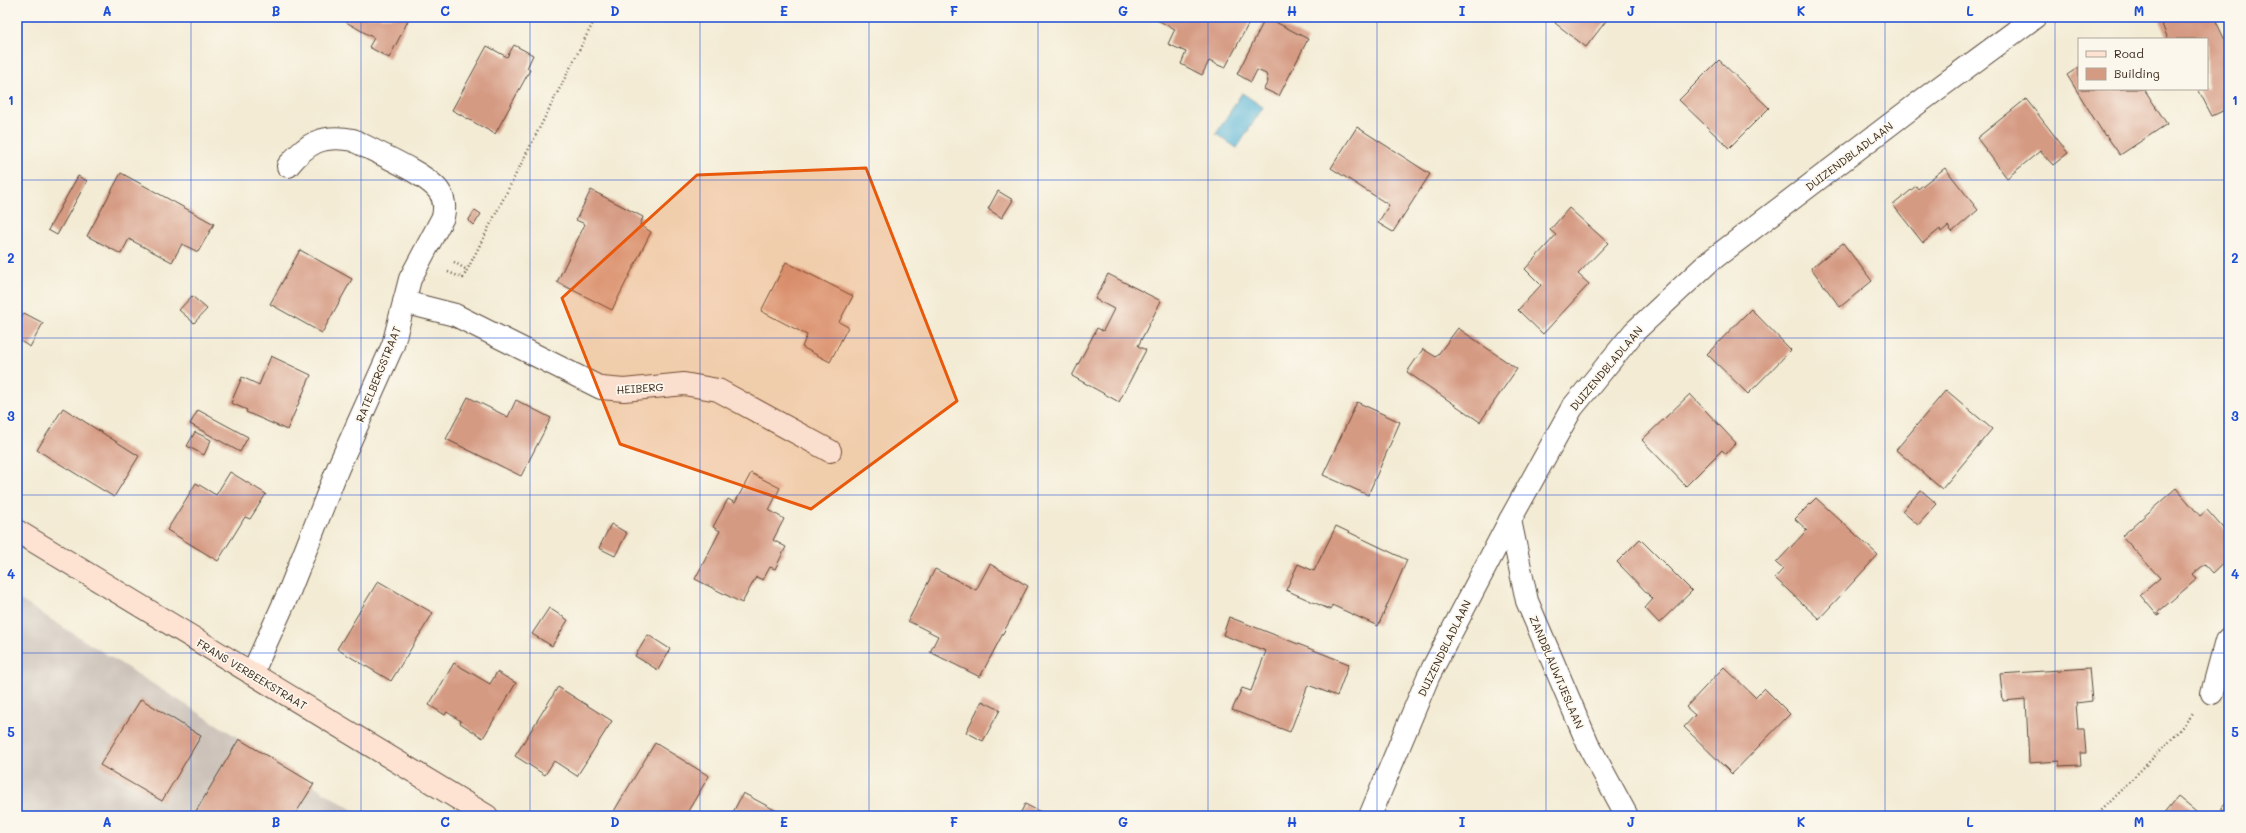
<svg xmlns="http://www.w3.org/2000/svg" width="2246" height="833" viewBox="0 0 2246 833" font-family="Mali,sans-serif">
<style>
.industrial{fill:#ccc2b9}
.water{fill:#59b6d7;stroke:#4a707a}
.building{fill:#d59a82}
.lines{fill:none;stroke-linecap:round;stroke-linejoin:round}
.street-casing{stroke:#574739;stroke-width:24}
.secondary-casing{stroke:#574739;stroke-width:24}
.path{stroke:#574739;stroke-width:2.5;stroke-dasharray:1 3;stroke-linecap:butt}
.street{stroke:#fff;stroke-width:22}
.secondary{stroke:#fee3d2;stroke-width:22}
.marked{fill:#e8590c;fill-opacity:0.2;stroke:#e8590c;stroke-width:3;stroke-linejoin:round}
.grid{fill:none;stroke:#1d4ed8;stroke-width:1;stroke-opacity:0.55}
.labels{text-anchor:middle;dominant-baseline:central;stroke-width:3.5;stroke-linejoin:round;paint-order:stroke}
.street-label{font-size:11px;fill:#3b2a1e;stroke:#fbf7ec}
.neatline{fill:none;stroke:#1d4ed8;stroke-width:1.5}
.grid-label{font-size:13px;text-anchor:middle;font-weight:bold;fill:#1d4ed8}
</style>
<rect width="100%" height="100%" fill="#fbf7ec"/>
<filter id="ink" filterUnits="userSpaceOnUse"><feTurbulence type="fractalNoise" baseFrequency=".025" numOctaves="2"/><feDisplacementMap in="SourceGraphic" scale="8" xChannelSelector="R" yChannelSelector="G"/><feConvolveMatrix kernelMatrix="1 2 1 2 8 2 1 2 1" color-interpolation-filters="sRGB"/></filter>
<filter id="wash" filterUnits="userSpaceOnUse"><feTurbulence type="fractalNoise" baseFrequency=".012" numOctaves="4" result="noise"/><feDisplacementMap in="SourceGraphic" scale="16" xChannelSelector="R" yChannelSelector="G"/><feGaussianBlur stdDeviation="0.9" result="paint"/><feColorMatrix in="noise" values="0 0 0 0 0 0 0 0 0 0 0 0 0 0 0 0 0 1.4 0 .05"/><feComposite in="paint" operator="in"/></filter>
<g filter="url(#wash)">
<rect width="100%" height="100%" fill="#f3ebd4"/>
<path class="industrial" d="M17,598l345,218h-345z"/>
<path class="water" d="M1242,93l21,14 -26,41 -21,-14z"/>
<g id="blocks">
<g class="building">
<path d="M349,17h61l-21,41 -20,-11 5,-9 -28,-16z"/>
<path d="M1151,17h92l7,4 -25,47 -16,-7 -7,14 -21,-11 5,-12 -18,-8 7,-15z"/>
<path d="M1266,17l42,22 -29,57 -15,-7 4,-8 -2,-7 -9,-4 -6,12 -14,-8z"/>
<path d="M1560,17h49l-23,30 -31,-24z"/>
<path d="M2159,17h55l15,32v59l-17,8 -14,-27h9v-50h-39z"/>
<path d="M514,45l19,10 -6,13 3,2 -35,64 -43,-24 35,-64 20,11z"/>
<path d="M1719,60l50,48 -40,40 -50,-48z"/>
<path d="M2079,67v22h65l23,35 -47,31 -14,-20 -1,1 -38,-61z"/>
<path d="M2026,99l42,54 -15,12 -13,-14 -33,27 -30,-40z"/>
<path d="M1357,127l73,47 -37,58 -15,-9 11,-18 -58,-37z"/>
<path d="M1945,168l33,42 -26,22 -4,-6 -7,6 -1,-3 -17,14 -30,-38 23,-19 2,3z"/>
<path d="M121,173l93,51 -16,28 -16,-8 -10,18 -43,-23 -8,15 -34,-18z"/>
<path d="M78,176l9,5 -30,54 -9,-5z"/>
<path d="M591,190l52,27 -3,8 11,7 -39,78 -55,-28 28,-58 -9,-4z"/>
<path d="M998,191l15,9 -11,18 -14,-9z"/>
<path d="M1569,208l39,35 -30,31 11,10 -46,50 -25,-24 23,-25 -16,-16 31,-34 -6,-5z"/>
<path d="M475,210l6,4 -7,11 -6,-4z"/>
<path d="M1843,243l29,38 -32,26 -29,-39z"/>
<path d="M300,250l52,29 -30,54 -52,-29z"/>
<path d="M786,262l67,34 -14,26 9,5 -18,35 -28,-15 5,-12 -46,-24z"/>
<path d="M1108,274l53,27 -23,45 8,4 -27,52 -47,-26 25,-48 6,3 11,-22 -19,-10z"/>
<path d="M192,296l15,13 -13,14 -15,-13z"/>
<path d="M1751,309l40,41 -43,44 -41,-40z"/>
<path d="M24,313l19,10 -13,24 -13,-8v-12z"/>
<path d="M1458,328l59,41 -37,53 -73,-50 16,-23 13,8z"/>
<path d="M271,356l40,19 -24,55 -41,-18 1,-2 -16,-7 11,-26 17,8z"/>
<path d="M1946,390l46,39 -50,60 -46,-39z"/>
<path d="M1690,394l46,49 -10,11 -4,-4 -36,36 -44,-46z"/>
<path d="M468,397l40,20 8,-17 35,18 -30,58 -75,-37z"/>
<path d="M1357,402l43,20 -32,73 -45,-20z"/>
<path d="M63,408l76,48 -25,41 -77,-47z"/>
<path d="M198,410l50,27 -8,15 -50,-28z"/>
<path d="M195,432l16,8 -7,15 -17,-9z"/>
<path d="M230,472l36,22 -16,25 -5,-2 -27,44 -51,-31 29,-47 20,12z"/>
<path d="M751,473l29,15 -11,22 15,9 -11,21 13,7 -11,22 -5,-2 -7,13 -7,-3 -14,26 -47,-24 25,-48 -7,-4 15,-28 7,4z"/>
<path d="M2176,488l24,28 7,-6 22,25v23l-16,15 -8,-9 -12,10 4,5 -40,34 3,2 -2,1 -18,-21 20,-17 -38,-42z"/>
<path d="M1921,490l16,14 -19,21 -16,-14z"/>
<path d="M1816,498l62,57 -59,64 -44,-41 8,-9 -7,-6 31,-33 -12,-11z"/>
<path d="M611,524l16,9 -12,23 -16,-8z"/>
<path d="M1336,526l71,34 -29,66 -46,-21 -1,5 -45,-20 12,-26 16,7z"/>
<path d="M1640,539l52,52 -33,32 -14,-15 8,-9 -36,-37z"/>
<path d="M990,564l38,22 -48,91 -50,-25 8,-16 -30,-15 27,-52 41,21z"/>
<path d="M378,581l55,32 -42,68 -54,-32z"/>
<path d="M549,608l19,12 -16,26 -20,-12z"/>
<path d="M1229,617l120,47 -12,32 -29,-11 -18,47 -58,-22 10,-22 9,3 15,-40 -43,-16z"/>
<path d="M648,635l22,14 -12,21 -23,-14z"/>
<path d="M454,663l36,21 7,-12 19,11 -33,55 -23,-15 1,-2 -14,-9 -2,3 -16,-10z"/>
<path d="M1724,667l31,30 9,-9 26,26 -58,60 -48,-47 11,-12 -9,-8z"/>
<path d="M2089,668l3,33 -16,2 2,27h6l2,23h-6l1,12 -22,1v-5l-30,2 -3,-64 -23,2 -3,-27z"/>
<path d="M558,687l54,34 -35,55 -23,-15 -9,14 -30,-19z"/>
<path d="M141,699l60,37 -39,65 -62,-36z"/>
<path d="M982,701l18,9 -17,31 -17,-9z"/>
<path d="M239,739l75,45 -20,32h-101z"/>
<path d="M655,743l54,33 -24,40h-74z"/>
<path d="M743,793l43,23h-55z"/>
<path d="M2178,797l23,19h-39z"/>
<path d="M2229,800v16h-10l5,-5 -3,-2z"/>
<path d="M1025,804l23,12h-29z"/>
</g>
</g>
</g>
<g filter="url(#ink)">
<use href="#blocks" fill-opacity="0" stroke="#574739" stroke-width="1"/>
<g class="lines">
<defs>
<g id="street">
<path d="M404,302l51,13 146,73 23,2 60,-6 34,6 112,61"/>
<path d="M1510,520l17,81 61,143 39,72"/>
<path d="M252,674l37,-82 49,-124 55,-123 17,-66 33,-62c2,-9 2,-18 -4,-26 -13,-18 -66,-40 -86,-51 -31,-6 -46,3 -65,26"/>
<path d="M2212,693l14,-52 3,-3"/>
<path d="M1370,816l58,-139 82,-157 62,-112 62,-76 75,-70 208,-158 118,-87"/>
</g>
<path id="secondary" d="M17,531l470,285"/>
</defs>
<use href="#street" class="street-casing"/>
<use href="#secondary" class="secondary-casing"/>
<g class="path">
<path d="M454,262l13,8"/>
<path d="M448,272l15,6 133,-261"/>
<path d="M2095,816l75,-75 23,-27"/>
</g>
<use href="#street" class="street"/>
<use href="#secondary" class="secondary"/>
</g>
</g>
<path class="marked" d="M866,168l91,233 -146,108 -191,-65 -58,-146 135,-123z"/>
<path class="grid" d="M191,17v799M361,17v799M530,17v799M700,17v799M869,17v799M1038,17v799M1208,17v799M1377,17v799M1546,17v799M1716,17v799M1885,17v799M2055,17v799M17,180h2212M17,338h2212M17,495h2212M17,653h2212"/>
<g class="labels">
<g class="street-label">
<text transform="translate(1849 156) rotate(-37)">DUIZENDBLADLAAN</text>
<text transform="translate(1606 368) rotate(-50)">DUIZENDBLADLAAN</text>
<text transform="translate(378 374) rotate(-68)">RATELBERGSTRAAT</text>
<text transform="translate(640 388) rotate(-4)">HEIBERG</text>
<text transform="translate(1444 648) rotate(-64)">DUIZENDBLADLAAN</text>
<text transform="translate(1557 672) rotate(67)">ZANDBLAUWTJESLAAN</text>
<text transform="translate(252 674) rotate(31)">FRANS VERBEEKSTRAAT</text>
</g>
</g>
<rect width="2246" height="833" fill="none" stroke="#fbf7ec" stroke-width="44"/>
<rect x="2078" y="38" width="130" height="52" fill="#fbf7ec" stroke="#aea59a"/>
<rect x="2086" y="51" width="20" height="6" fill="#fee3d2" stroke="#aea59a"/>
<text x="2114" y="58" font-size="12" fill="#3b2a1e">Road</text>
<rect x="2086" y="68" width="20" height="12" fill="#d59a82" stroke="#aea59a"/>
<text x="2114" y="78" font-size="12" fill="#3b2a1e">Building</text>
<rect x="22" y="22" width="2202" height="789" class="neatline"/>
<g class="grid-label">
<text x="107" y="16">A</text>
<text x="276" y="16">B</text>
<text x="445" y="16">C</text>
<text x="615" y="16">D</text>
<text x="784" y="16">E</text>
<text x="954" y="16">F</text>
<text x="1123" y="16">G</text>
<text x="1292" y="16">H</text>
<text x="1462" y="16">I</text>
<text x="1631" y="16">J</text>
<text x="1801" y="16">K</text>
<text x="1970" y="16">L</text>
<text x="2139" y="16">M</text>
<text x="11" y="105">1</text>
<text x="2235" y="105">1</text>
<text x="11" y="263">2</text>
<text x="2235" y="263">2</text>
<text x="11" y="421">3</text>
<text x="2235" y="421">3</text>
<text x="11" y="579">4</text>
<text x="2235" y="579">4</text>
<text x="11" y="737">5</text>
<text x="2235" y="737">5</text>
<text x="107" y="827">A</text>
<text x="276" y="827">B</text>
<text x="445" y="827">C</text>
<text x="615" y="827">D</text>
<text x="784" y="827">E</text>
<text x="954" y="827">F</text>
<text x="1123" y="827">G</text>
<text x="1292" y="827">H</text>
<text x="1462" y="827">I</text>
<text x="1631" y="827">J</text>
<text x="1801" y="827">K</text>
<text x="1970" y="827">L</text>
<text x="2139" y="827">M</text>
</g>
</svg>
